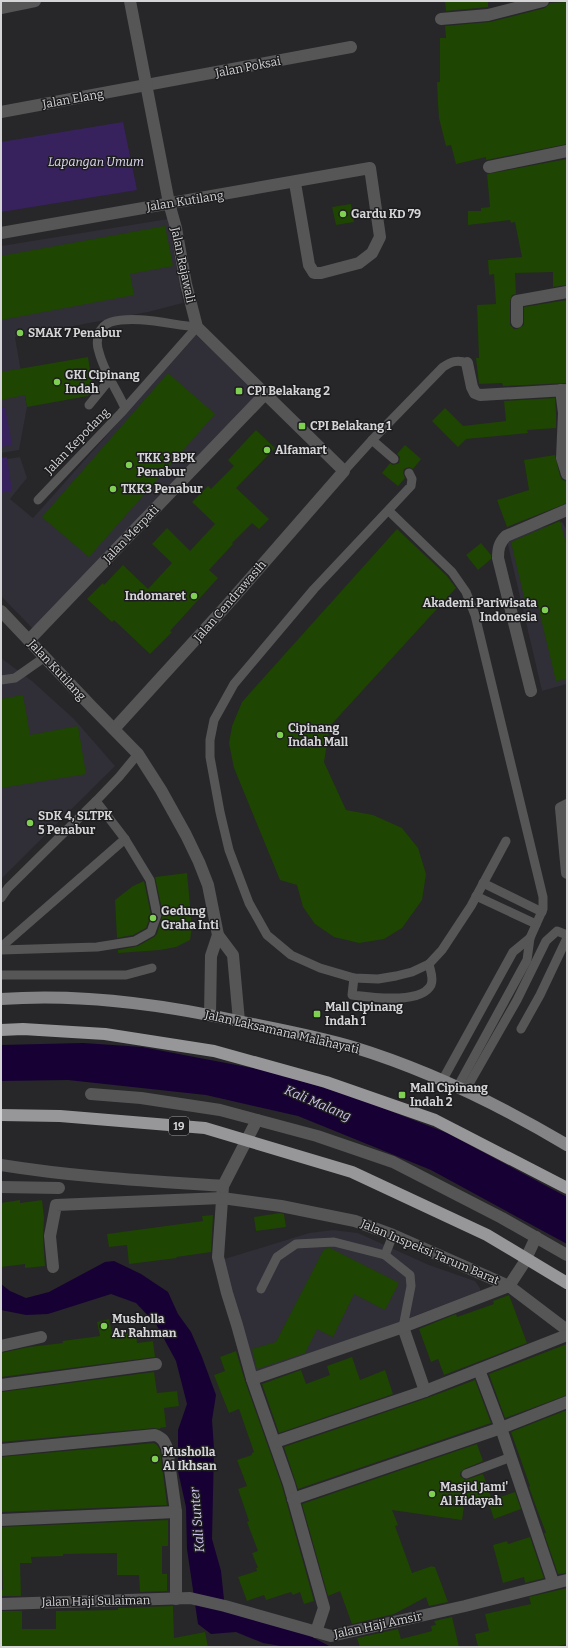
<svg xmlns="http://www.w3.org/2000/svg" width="568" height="1648" viewBox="0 0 568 1648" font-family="Bitter,serif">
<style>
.built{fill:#302e36}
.green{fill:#38225d}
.water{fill:#170034}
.building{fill:#1e4502}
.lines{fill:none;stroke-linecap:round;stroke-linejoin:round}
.lane{stroke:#565657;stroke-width:9}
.street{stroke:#565657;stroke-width:12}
.primary{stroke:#848486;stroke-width:12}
.highway{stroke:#979699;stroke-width:12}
.poi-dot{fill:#7fd052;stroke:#1d1d1f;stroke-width:1.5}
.labels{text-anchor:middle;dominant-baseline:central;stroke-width:3;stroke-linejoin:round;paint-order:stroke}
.shield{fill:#1d1d1f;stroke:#9e9d9f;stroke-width:1}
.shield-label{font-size:11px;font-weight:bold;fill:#d5d4d6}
.street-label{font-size:12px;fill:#d5d4d6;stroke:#1d1d1f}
.park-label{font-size:12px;font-style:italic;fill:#e1dbf2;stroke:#1d1d1f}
.poi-label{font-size:12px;font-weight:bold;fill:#d5d4d6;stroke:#1d1d1f;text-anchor:start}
.water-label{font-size:13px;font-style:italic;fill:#d1c5f1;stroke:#1d1d1f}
</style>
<rect width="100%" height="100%" fill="#272629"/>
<g class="built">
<path d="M168,219l15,84 -35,9 -133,25 12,70 -8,43 -18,3v-207z"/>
<path d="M196,335l63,58 -226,236 -32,-33v-136l19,-3 7,21 -17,21 23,19z"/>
<path d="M562,522l5,8v154l-25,7 -36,-154z"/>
<path d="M1,658l31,23 42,38 41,47 -114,113z"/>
<path d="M333,1230l25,3 71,32 46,16 5,7v3l-228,87 -31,-118 88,-27z"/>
</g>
<g class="green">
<path d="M123,122l14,68 -136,22v-70z"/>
<path d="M1,407h4l7,38 -11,2z"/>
<path d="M7,457l5,34 -11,2v-35z"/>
</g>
<g class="water">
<path d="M83,1043l59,4 126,24 86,26 93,36 120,64v47l-136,-74 -133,-54 -92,-21 -138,-15 -67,1v-36z"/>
<path d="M114,1261l27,13 27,18 10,22 13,18 11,25 14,38 -4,25 2,29 -2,90 9,32 4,38 74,21 32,17h-45l-23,-4 -27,-11 -25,2 -13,-10 -11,-75 -1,-42 -8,-36v-41l9,-26 -11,-43 -20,-37 -20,-21 -25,-9 -63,20 -22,1 -25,-5v-26l9,7 16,7 23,-6 56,-30z"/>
</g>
<g class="building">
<path d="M445,1h43v6l-42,4z"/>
<path d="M567,2v142l-81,16v-3l-30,7 -5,-19 -5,1 -7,-28 -1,-14 -1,-22h3v-44h6l-1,-12 45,-4 55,-14 5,-5z"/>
<path d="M567,159v126l-14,2v-15l-38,1 1,21 -4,1 -2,6v24l4,4h3l7,-4v-18l43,-7v83l-64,3 -1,-3 -23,1 -3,-26h3l-2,-53 19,-1 -2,-30 -5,1 -1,-15 34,-3 -7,-35 -4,1 -1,-3 -42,5v-14h13v-3l9,-1 -3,-33z"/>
<path d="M351,204l3,18 -18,3 -4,-18z"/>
<path d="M165,226l8,40 -43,8 4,21 -133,25v-64z"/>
<path d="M88,357l5,33 -5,6 -61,11 -2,-12 -24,5v-28z"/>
<path d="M168,373l47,41 -126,143 -47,-40z"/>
<path d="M555,398l1,15v15l-29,2 1,3 -62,6 -8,8 -26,-26 13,-13 18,18 43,-5 -2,-20z"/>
<path d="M256,430l19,18 -39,40 33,31 -10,10 -7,-6 -20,20 1,1 -24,26 9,8 -48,53 2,1 -22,22 -36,-34 -2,2 -25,-23 16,-16 1,2 19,-20 25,24 24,-26 -20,-19 15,-16 23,23 25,-27 -23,-22 16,-16 3,3 23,-23 -6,-6z"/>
<path d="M405,445l16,14 -8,10 -4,-2 -5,2 -1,4 2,5 -7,8 -16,-13 8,-10 3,2 6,-2 1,-6 -3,-3z"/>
<path d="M555,455l5,21 2,4 5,1v22l-60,24 -10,-27 32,-10 -5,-30z"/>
<path d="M560,521l7,26v132l-11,2 -18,-75 -11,3 -16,-67z"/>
<path d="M397,529l50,47 9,12 -126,138 -6,36 22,48 27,5 29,13 16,20 8,26 -4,26 -20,28 -18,11 -25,4 -25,-6 -19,-13 -12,-17 -6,-22 -17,-5 -46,-112 -5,-25 3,-17 10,-24z"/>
<path d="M481,543l10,12v4l-13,11 -12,-15z"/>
<path d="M23,695l7,40 48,-9 8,48 -85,14v-89z"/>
<path d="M187,873l5,54 -2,13 -14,7 -16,3 -42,3v-3l20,-4 16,-9 3,-3 6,-20 -8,-37z"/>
<path d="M144,881l7,34 -5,13 -13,7 -16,3 -2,-38 18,-14z"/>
<path d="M20,1200v3l22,-3 2,18 -1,19 2,29 -20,2v-4l-24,3v-64z"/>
<path d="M280,1213l4,1 2,13 -30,4 -2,-14z"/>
<path d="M213,1215l-2,37 -35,5 1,1 -48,6 -2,-19 -18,2 -2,-13 96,-13 -1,-5z"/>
<path d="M330,1248l69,35 -14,27 -31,-16 -21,43 -16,-8 -12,24 -48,16 -5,-20 24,-7 48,-93z"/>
<path d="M509,1295l18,48 -83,32 -6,-16 -7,3 -12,-33 37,-15 1,3 37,-13 -1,-3z"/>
<path d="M109,1319l3,14 24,-3 1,13 16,-2 2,16 -154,20v-24l28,-6 34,-4 -1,-2 38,-5 -3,-14z"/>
<path d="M567,1344v51l-62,23 -16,-44z"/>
<path d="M236,1351l9,30 37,105 32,115 -10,3 -4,-12 -7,3 -2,-3 -25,8 -2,-5 -17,6 -9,-24 19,-6 -1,-3h2l-6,-15 6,-2 -11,-29 2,-1 -11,-32 9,-3 -10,-26 15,-5v-2l2,-1 -15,-43 -10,4 -15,-38 11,-4 -5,-14z"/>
<path d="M352,1357l8,23 25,-10 8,24 -114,39 -17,-49 39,-14 5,14 24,-9 -3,-9z"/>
<path d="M154,1372l3,21 20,-2 2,15 -15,2 2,19 -6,1v1l-6,-1 -153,14v-50z"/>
<path d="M475,1380l16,43 -193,66 -14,-42 143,-49z"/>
<path d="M567,1410v163l-9,1 -14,-41h2l-11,-29 -6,-17 1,-1 -19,-54z"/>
<path d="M154,1443l3,2 3,5 7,55 -166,7v-55z"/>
<path d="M477,1444l6,17 -19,8 -4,4v3l5,4 18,-6 8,23 -27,9 -2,14 -70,-10 6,15 -3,1 17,47 20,-7 1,1h2l13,35 -19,4 -3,-9 -32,17 -42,10 -12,-33 -12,5 -26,-92z"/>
<path d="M515,1492l6,17 -27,10 -6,-18z"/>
<path d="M168,1520v26h-6v28h5v17l-27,1 -1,-17h-22v-22l-54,1v2l-32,1 1,6h-12l1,33h-20v-6h2l-2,-63z"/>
<path d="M530,1537l14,41 -19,5 -1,-6 -21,6 -10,-38 14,-4 1,3z"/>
<path d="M567,1588v56l-14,3h-75l-3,-13 14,-3 -4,-17 46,-10 -2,-7z"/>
<path d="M173,1606l1,32 31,-6 3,15h-207v-36h21v18h34v-18l62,-1v-2z"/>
<path d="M452,1617l7,30h-99l-3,-9 41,-9 3,10 31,-8 -1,-5 5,-1 -2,-4z"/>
</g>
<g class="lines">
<g class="lane">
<path d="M89,405l22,-27"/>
<path d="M125,408c-8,-18 -21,-36 -26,-56 -4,-11 -1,-26 12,-30 25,-7 61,3 86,5"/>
<path d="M372,440l22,19"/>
<path d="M344,471l28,-31 71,-73c8,-5 14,-8 24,-4"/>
<path d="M409,473l3,6 -1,7 -97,103 -80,95 -20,36 -4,20v17l10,55 9,38 20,53 18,32 24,20 29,13 34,10 24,1 18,-3 16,-4 17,-8 13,-14 29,-44 35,-65"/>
<path d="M38,500l83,-87 76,-86"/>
<path d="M389,511l63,61 14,20 9,23 68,282v12l-13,29 -3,22 -70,128"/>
<path d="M1,680l14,-2 30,-21"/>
<path d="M483,883l59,29"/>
<path d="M476,896l60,28"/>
<path d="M1,898l7,-10 88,-87 23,-24 19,-23"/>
<path d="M1,947l124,-108"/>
<path d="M1,950l96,-3 38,-6 16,-9 6,-17 -7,-35 -25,-41 -29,-38"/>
<path d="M1,975h125l26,-7"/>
<path d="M354,978l-2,17c17,2 69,10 79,-10 3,-7 -1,-15 -2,-21"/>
<path d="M521,1029l19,-34 27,-57"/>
<path d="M442,1081l71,-129 17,-14"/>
<path d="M465,1091l52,-91 29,-59 11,-10 10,4"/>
<path d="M393,1235l-8,20 25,20 1,11 -8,41"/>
<path d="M261,1289l16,-32 19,-13 38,-2 51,13"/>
<path d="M466,1474l45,-17"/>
</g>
<g class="street">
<path d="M1,8l34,-7"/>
<path d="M441,19l47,-4 55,-14"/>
<path d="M1,112l350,-65"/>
<path d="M489,167l78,-16"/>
<path d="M1,233l369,-65 10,69 -8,16 -13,10 -38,10h-7l-5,-8 -14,-82"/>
<path d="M517,322v-21l50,-9"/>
<path d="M467,363l5,24 3,6 5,2 87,-5"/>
<path d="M561,390l3,23 -2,45 5,16"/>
<path d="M1,611l90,95 47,48 23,36 25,45 13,27 9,23 10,50 -7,21 -1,59"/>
<path d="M29,640l236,-246"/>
<path d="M531,691l-33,-133c0,-9 1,-15 8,-22l61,-26"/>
<path d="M114,729l113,-124 117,-134 -147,-144 -11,-43 -10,-56 -7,-25 -39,-202"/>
<path d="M567,805l-6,3 6,65"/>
<path d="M218,935l15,20 6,66"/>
<path d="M91,1094l50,4 79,12 97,26 76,26 109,56 65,37"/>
<path d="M257,1120l-34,66 -5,71 9,36 10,32 15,54 37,105 35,124 -8,24"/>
<path d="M1,1165c74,12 148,16 222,21"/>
<path d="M1,1187l58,1"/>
<path d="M53,1267l-3,-31 6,-31 166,-7 59,8 74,15 38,14 116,51 58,44"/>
<path d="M509,1286l15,-23 12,-26"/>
<path d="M403,1327l22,64"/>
<path d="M1,1346l40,-9"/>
<path d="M479,1370l22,58 52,154"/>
<path d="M252,1379l151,-52 106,-41"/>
<path d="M1,1385l155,-21"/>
<path d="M275,1442l150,-51 142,-56"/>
<path d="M1,1450l154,-15c8,3 9,6 12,13l9,64v87"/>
<path d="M293,1499l208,-71 66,-26"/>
<path d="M1,1520l175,-8"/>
<path d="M1,1604l189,-6 35,8 106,30 134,-30 102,-26"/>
</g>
<path class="primary" d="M1,999c80,-6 160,5 237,22 39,8 78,15 115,26 75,23 147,58 214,98"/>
<g class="highway">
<path d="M1,1030l22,-1 82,5 109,17 112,31 109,38 132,68"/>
<path d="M1,1115l59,1 145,12 147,44 135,63 80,48"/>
</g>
</g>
<g class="poi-dot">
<circle cx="343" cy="214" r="4"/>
<circle cx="20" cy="333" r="4"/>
<circle cx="57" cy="382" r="4"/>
<rect x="235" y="387" width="8" height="8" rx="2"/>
<rect x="298" y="422" width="8" height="8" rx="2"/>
<circle cx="267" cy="450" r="4"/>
<circle cx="129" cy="465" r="4"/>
<circle cx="113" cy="489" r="4"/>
<circle cx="194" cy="596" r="4"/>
<circle cx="545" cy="610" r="4"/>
<circle cx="280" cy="735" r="4"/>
<circle cx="30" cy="823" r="4"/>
<circle cx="153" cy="918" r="4"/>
<rect x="313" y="1010" width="8" height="8" rx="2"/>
<rect x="398" y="1091" width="8" height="8" rx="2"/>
<circle cx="104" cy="1326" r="4"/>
<circle cx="155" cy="1459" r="4"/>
<circle cx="432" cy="1494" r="4"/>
</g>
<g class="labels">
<rect class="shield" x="169" y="1117" width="20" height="18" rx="3"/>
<g class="shield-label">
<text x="179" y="1126">19</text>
</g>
<g class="street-label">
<text transform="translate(248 67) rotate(-11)">Jalan Poksai</text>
<text transform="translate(73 99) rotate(-10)">Jalan Elang</text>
<text transform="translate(185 201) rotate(-9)">Jalan Kutilang</text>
<text transform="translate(183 265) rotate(78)">Jalan Rajawali</text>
<text transform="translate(77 441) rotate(-46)">Jalan Kepodang</text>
<text transform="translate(131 534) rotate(-46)">Jalan Merpati</text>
<text transform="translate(230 601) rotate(-49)">Jalan Cendrawasih</text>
<text transform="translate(57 670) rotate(47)">Jalan Kutilang</text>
<text transform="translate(282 1032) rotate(13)">Jalan Laksamana Malahayati</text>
<text transform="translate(430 1252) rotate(23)">Jalan Inspeksi Tarum Barat</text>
<text transform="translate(96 1601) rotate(-1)">Jalan Haji Sulaiman</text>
<text transform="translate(378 1625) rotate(-12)">Jalan Haji Amsir</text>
</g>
<g class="park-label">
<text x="96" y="162">Lapangan Umum</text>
</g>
<g class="poi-label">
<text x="351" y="214">Gardu KD 79</text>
<text x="28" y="333">SMAK 7 Penabur</text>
<text x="65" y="375">GKI Cipinang<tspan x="65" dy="14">Indah</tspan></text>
<text x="247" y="391">CPI Belakang 2</text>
<text x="310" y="426">CPI Belakang 1</text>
<text x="275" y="450">Alfamart</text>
<text x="137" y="458">TKK 3 BPK<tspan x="137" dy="14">Penabur</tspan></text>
<text x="121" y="489">TKK3 Penabur</text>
<text x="186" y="596" text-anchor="end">Indomaret</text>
<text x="537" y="603" text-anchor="end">Akademi Pariwisata<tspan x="537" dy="14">Indonesia</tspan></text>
<text x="288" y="728">Cipinang<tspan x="288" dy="14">Indah Mall</tspan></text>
<text x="38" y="816">SDK 4, SLTPK<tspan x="38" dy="14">5 Penabur</tspan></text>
<text x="161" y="911">Gedung<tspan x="161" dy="14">Graha Inti</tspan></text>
<text x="325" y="1007">Mall Cipinang<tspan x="325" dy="14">Indah 1</tspan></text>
<text x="410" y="1088">Mall Cipinang<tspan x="410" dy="14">Indah 2</tspan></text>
<text x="112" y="1319">Musholla<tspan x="112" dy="14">Ar Rahman</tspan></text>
<text x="163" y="1452">Musholla<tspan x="163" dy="14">Al Ikhsan</tspan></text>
<text x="440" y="1487">Masjid Jami'<tspan x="440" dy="14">Al Hidayah</tspan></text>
</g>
<g class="water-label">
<text transform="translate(318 1103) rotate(23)">Kali Malang</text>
<text transform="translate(197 1520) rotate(-95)">Kali Sunter</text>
</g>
</g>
<rect width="568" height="1648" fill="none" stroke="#d5d4d6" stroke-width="4"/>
</svg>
